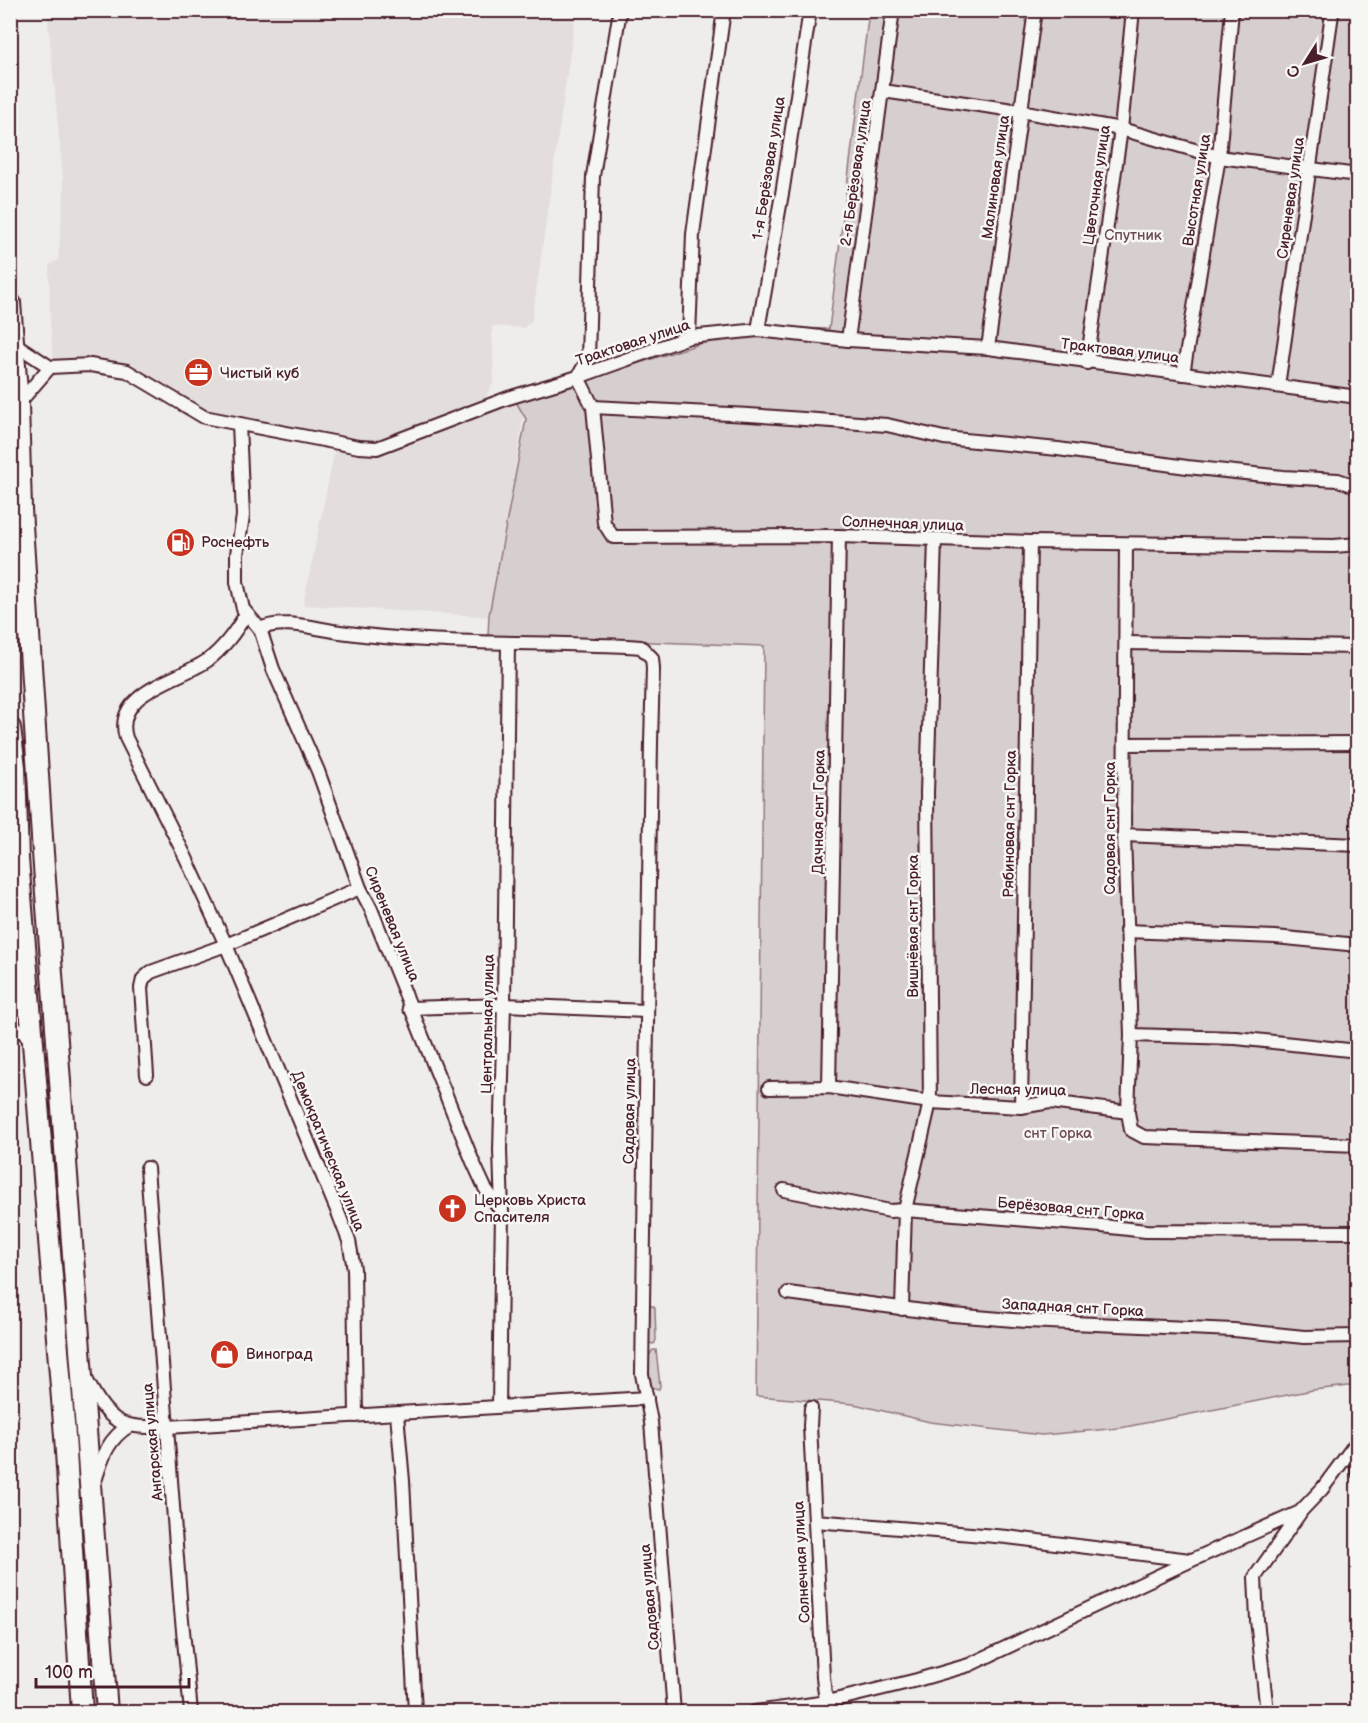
<svg xmlns="http://www.w3.org/2000/svg" width="1368" height="1723" viewBox="0 0 1368 1723" font-family="'Balsamiq Sans',sans-serif">
<style>
.built{fill:#e3dedc}
.green{fill:#d7cfce;stroke:#90777c;stroke-width:1.5}
.lines{fill:none;stroke-linecap:round;stroke-linejoin:round}
.street-casing{stroke:#4a1f2b;stroke-width:16}
.primary-casing{stroke:#4a1f2b;stroke-width:24}
.street{stroke:#f6f6f2;stroke-width:12}
.primary{stroke:#f6f6f2;stroke-width:20}
.labels{text-anchor:middle;dominant-baseline:central;stroke-width:5;stroke-linejoin:round;paint-order:stroke}
.street-label{font-size:15px;fill:#4a1f2b;stroke:#f6f6f2}
.park-label{font-size:15px;fill:#6d4b54;stroke:#f6f6f2}
.poi-label{font-size:15px;fill:#4a1f2b;stroke:#f6f6f2;text-anchor:start}
</style>
<rect width="100%" height="100%" fill="#efedea"/>
<filter id="ink" filterUnits="userSpaceOnUse"><feTurbulence type="fractalNoise" baseFrequency=".0167" numOctaves="2"/><feDisplacementMap in="SourceGraphic" scale="12" xChannelSelector="R" yChannelSelector="G"/><feConvolveMatrix kernelMatrix="1 2 1 2 8 2 1 2 1" color-interpolation-filters="sRGB"/></filter>
<g filter="url(#ink)">
<path class="built" d="M47,11h529l-44,310 -9,7 -31,-2 2,56 -14,25 47,-15 -34,225 -190,-12 33,-162 -132,-26 -77,-46 -73,-4 -4,-44 -1,-58 9,-5 6,-70z"/>
<g class="green">
<path d="M869,11h488v1374l-44,5 -193,38 -78,7 -112,-13 -76,-18 -98,-8 8,-750 -276,-10 1,-21 37,-196 -10,-17 237,-75 76,2z"/>
<path d="M651,1306h3l1,3 1,31 -2,4 -5,-1 -2,-4 2,-30z"/>
<path d="M653,1350h3l4,36 -1,3c-16,0 -15,-30 -6,-39z"/>
</g>
<g class="lines">
<defs>
<g id="street">
<path d="M883,91l137,20 101,18 98,28 139,18"/>
<path d="M758,330l25,-142 27,-178"/>
<path d="M689,337l4,-103 31,-224"/>
<path d="M848,340l45,-330"/>
<path d="M12,342l38,25"/>
<path d="M988,348l47,-338"/>
<path d="M1087,363l34,-234 12,-119"/>
<path d="M50,367l40,-2 37,6 77,46 155,30 18,1 131,-50 70,-21 111,-40 69,-7 90,10 140,8 370,49"/>
<path d="M1183,374l36,-217 13,-147"/>
<path d="M578,377l15,30 11,116 9,14 226,-1 191,6 304,4 24,-2"/>
<path d="M578,377l10,-18 5,-183 27,-166"/>
<path d="M1278,386l54,-372"/>
<path d="M18,404l32,-37"/>
<path d="M593,407l156,8 138,10 57,13 114,11 129,18 96,10 55,3 20,7"/>
<path d="M239,424l4,92 -6,38v28l6,27 17,20"/>
<path d="M1126,544l-2,291 7,200 -3,77"/>
<path d="M1127,643l231,4"/>
<path d="M1125,744l233,-1"/>
<path d="M1124,835l234,10"/>
<path d="M1126,931l149,6 83,8"/>
<path d="M409,1008l95,-3 142,6"/>
<path d="M10,1017l13,-12 4,-10"/>
<path d="M10,1026l13,6 10,11"/>
<path d="M1131,1035l105,3 122,13"/>
<path d="M147,1075l-6,-87 2,-9 8,-7 75,-27 -40,-87 -60,-120c-14,-46 54,-58 82,-78 16,-12 28,-29 38,-46"/>
<path d="M829,1087l10,-551"/>
<path d="M769,1088l60,-1 101,15 91,5 29,-5 78,10 3,18 13,7 214,8"/>
<path d="M1021,1107l9,-565"/>
<path d="M147,1168l34,442 10,102"/>
<path d="M784,1190l106,21 15,-1 197,16 44,5 212,1"/>
<path d="M502,1212l-17,-24 -12,-26 -102,-253 -11,-21 -42,-117 -45,-102 -13,-40c23,-11 56,0 80,3 100,14 201,9 301,15l11,11 1,10 -2,74 -9,632 9,48 23,290"/>
<path d="M788,1293l165,22 73,6 208,9 70,7 54,-1"/>
<path d="M902,1309l3,-99 25,-108 -3,-309 8,-253"/>
<path d="M85,1377c9,17 22,44 44,48 12,3 26,2 38,2l480,-29"/>
<path d="M499,1406l3,-194 -2,-62 4,-145 4,-362"/>
<path d="M811,1408l-1,18 13,251 2,17 7,18"/>
<path d="M397,1414l6,67 12,231"/>
<path d="M356,1416l-2,-147 -5,-28 -10,-26 -113,-270 134,-57"/>
<path d="M1357,1443l-4,4 5,26"/>
<path d="M94,1484c8,-24 12,-44 35,-58"/>
<path d="M815,1521l192,16 183,23"/>
<path d="M755,1712l72,-10 90,-22 52,-15 223,-105 108,-48 22,-23 31,-42"/>
<path d="M1267,1712l-10,-92 -2,-43 45,-64"/>
</g>
<g id="primary">
<path d="M10,303l8,101 3,105 22,344 64,859"/>
<path d="M10,728l5,39 3,92 47,577 17,276"/>
</g>
</defs>
<use href="#street" class="street-casing"/>
<use href="#primary" class="primary-casing"/>
<use href="#street" class="street"/>
<use href="#primary" class="primary"/>
</g>
</g>
<defs>
<symbol id="office-disc" viewBox="-11 -11 22 22"><circle r="9.5" fill="#c8321e" stroke="#f6f6f2"/><path d="M-6-3h4V-5.5h4V-3h4V5H-6ZM-1-4.5V-3h2v-1.5ZM-6 0V1H6V0Z" fill="#fff"/></symbol>
<symbol id="fuel-disc" viewBox="-11 -11 22 22"><circle r="9.5" fill="#c8321e" stroke="#f6f6f2"/><path d="M-5.5-6h7V0h2V4h1.3V-2.5L3-4.5l.8-.8L6-3V5H2.5V1h-1V6h-7ZM-4.2-4.7v3.2H.2V-4.7Z" fill="#fff"/></symbol>
<symbol id="church-disc" viewBox="-11 -11 22 22"><circle r="9.5" fill="#c8321e" stroke="#f6f6f2"/><path d="M-1.2-6h2.4v3.5h3.3v2.4h-3.3V6h-2.4V-.1h-3.3v-2.4h3.3Z" fill="#fff"/></symbol>
<symbol id="shop-disc" viewBox="-11 -11 22 22"><circle r="9.5" fill="#c8321e" stroke="#f6f6f2"/><path d="M-5-2.5h2.3a2.7 3.5 0 0 1 5.4 0H5L5.5 6h-11ZM-1.5-2.5h3a1.5 2.3 0 0 0-3 0Z" fill="#fff"/></symbol>
</defs>
<g fill-rule="evenodd">
<use href="#office-disc" x="182" y="356" width="33" height="33"/>
<use href="#fuel-disc" x="164" y="526" width="33" height="33"/>
<use href="#church-disc" x="436" y="1192" width="33" height="33"/>
<use href="#shop-disc" x="208" y="1338" width="33" height="33"/>
</g>
<g class="labels">
<g class="street-label">
<text transform="translate(769 168) rotate(-81)">1-я Берёзовая улица</text>
<text transform="translate(856 173) rotate(-82)">2-я Берёзовая улица</text>
<text transform="translate(996 177) rotate(-82)">Малиновая улица</text>
<text transform="translate(1097 185) rotate(-82)">Цветочная улица</text>
<text transform="translate(1197 190) rotate(-81)">Высотная улица</text>
<text transform="translate(1291 198) rotate(-82)">Сиреневая улица</text>
<text transform="translate(633 343) rotate(-18)">Трактовая улица</text>
<text transform="translate(1120 351) rotate(7)">Трактовая улица</text>
<text transform="translate(903 524) rotate(2)">Солнечная улица</text>
<text transform="translate(819 812) rotate(-89)">Дачная снт Горка</text>
<text transform="translate(1010 824) rotate(-89)">Рябиновая снт Горка</text>
<text transform="translate(1110 828) rotate(-90)">Садовая снт Горка</text>
<text transform="translate(392 924) rotate(68)">Сиреневая улица</text>
<text transform="translate(913 926) rotate(-90)">Вишнёвая снт Горка</text>
<text transform="translate(488 1024) rotate(-89)">Центральная улица</text>
<text transform="translate(1018 1090) rotate(1)">Лесная улица</text>
<text transform="translate(630 1111) rotate(-89)">Садовая улица</text>
<text transform="translate(328 1151) rotate(68)">Демократическая улица</text>
<text transform="translate(1071 1209) rotate(5)">Берёзовая снт Горка</text>
<text transform="translate(1073 1308) rotate(3)">Западная снт Горка</text>
<text transform="translate(153 1442) rotate(-95)">Ангарская улица</text>
<text transform="translate(802 1562) rotate(-93)">Солнечная улица</text>
<text transform="translate(650 1597) rotate(-95)">Садовая улица</text>
</g>
<g class="park-label">
<text x="1133" y="235">Спутник</text>
<text x="1058" y="1133">снт Горка</text>
</g>
<g class="poi-label">
<text x="220" y="373">Чистый куб</text>
<text x="201" y="542">Роснефть</text>
<text x="474" y="1200">Церковь Христа<tspan x="474" dy="17">Спасителя</tspan></text>
<text x="246" y="1354">Виноград</text>
</g>
</g>
<rect width="1368" height="1723" fill="none" stroke="#f6f6f2" stroke-width="36"/>
<rect x="18" y="18" width="1332" height="1687" fill="none" stroke="#4a1f2b" stroke-width="2" filter="url(#ink)"/>
<g transform="translate(1305 63) rotate(233)" stroke="#f6f6f2" stroke-width="4.5" paint-order="stroke">
<path d="M0-4.5L10 22L0 15L-10 22Z" fill="#4a1f2b"/>
<text y="-9" font-size="16" font-weight="bold" text-anchor="middle" fill="#4a1f2b">С</text>
</g>
<path d="M36 1678v9h153v-9" fill="none" stroke="#4a1f2b" stroke-width="3"/>
<text x="45" y="1678" font-size="18" fill="#4a1f2b" stroke="#f6f6f2" stroke-width="4.5" paint-order="stroke">100 m</text>
</svg>
